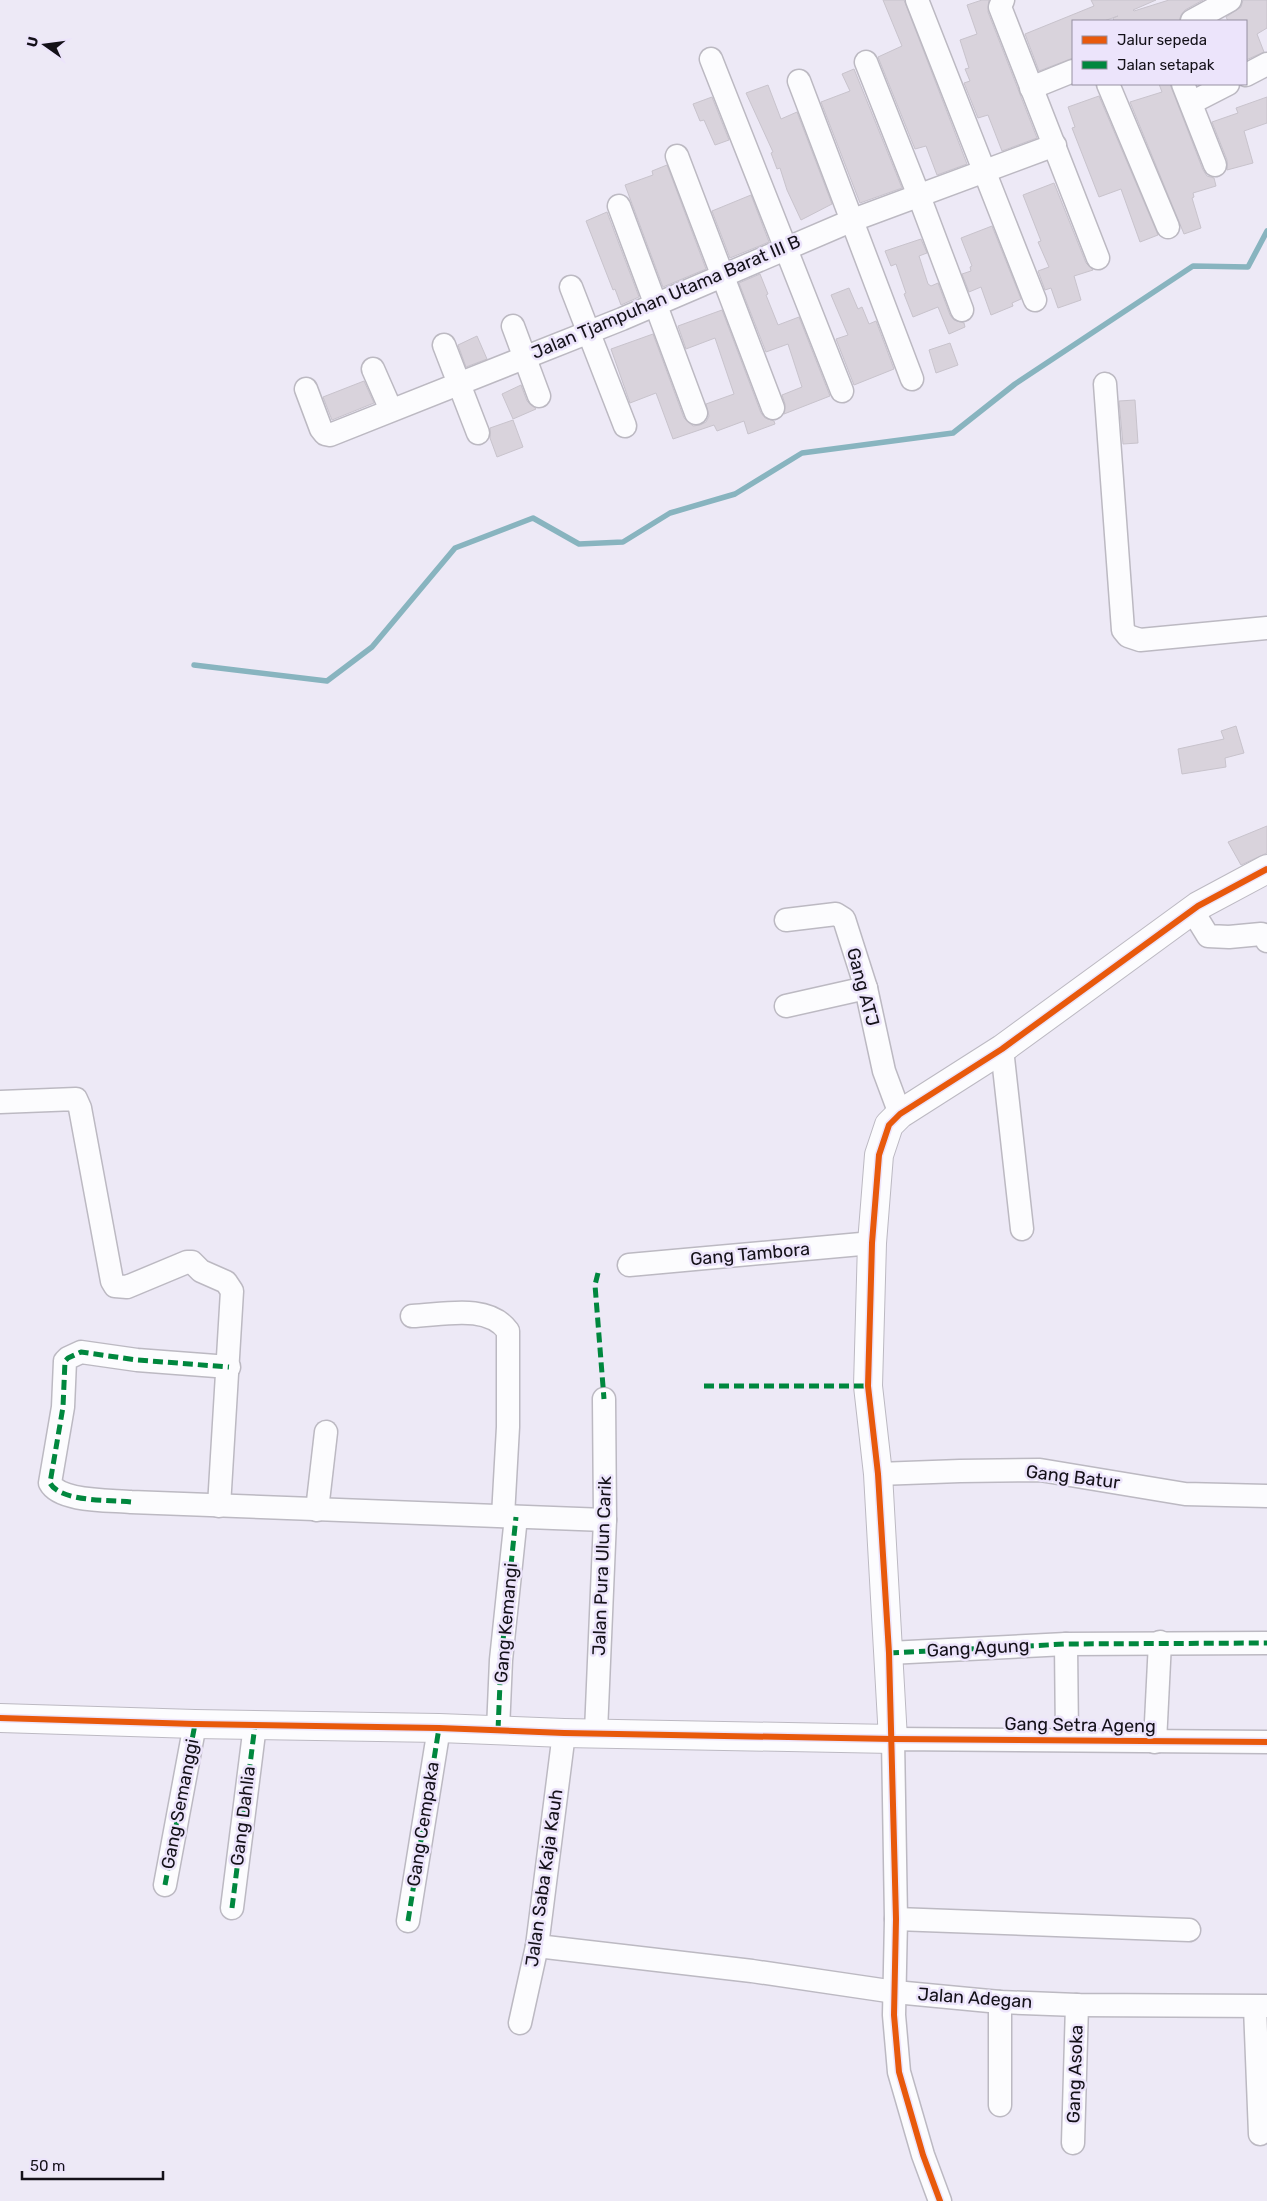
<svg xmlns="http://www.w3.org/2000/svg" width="1267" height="2201" viewBox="0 0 1267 2201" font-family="Rubik,sans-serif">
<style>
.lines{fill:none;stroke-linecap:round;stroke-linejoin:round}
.stream{stroke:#88b4bf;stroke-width:5.5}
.building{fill:#d9d3dc;stroke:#c8c3cc}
.minor-casing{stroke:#bcb9c2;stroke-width:25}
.tertiary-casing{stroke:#bcb9c2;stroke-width:30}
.minor{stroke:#fcfcfe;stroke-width:22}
.tertiary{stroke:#fcfcfe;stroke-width:28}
.quiet{stroke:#00873e;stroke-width:5;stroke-dasharray:10 5;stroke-linecap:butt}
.cycleway-casing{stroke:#ece4fb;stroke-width:9}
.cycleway{stroke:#e8590c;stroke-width:6}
.labels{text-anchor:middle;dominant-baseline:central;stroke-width:5;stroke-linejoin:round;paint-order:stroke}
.street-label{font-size:18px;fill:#141119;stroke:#ece4fb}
</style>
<rect width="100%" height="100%" fill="#ede9f6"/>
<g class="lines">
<path class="stream" d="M194,665l133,16 45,-34 83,-99 78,-30 46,26 44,-2 47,-29 65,-19 67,-41 151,-20 62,-49 178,-118 55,1 19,-36"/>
</g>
<g class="building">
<path d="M883,0h21l63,164 -30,11 -11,-29 -11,3 -37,-92 24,-11z"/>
<path d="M982,0h7l-1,12 49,126 -35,13 -14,-36 -10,3 -14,-35 6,-2 -5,-12 4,-1 -9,-28 17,-6 -10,-29z"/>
<path d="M1091,0h65l-23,10 1,1 35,-11h34l-18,10 -4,5 -2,6h-65l-1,-3 5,-2 -14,5h-31v37l-34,13 -14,-37 69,-28z"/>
<path d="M1243,0h24v28l-10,6 7,18 -18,8v-39h-18l-2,-4 15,-10z"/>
<path d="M854,69l48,119 -42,15 -39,-101 29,-11 -8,-17z"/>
<path d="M1159,84h11l33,86 4,6 7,2 2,8 -23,7 1,4 -2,1 9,30 -17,6 -54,-132 32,-10z"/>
<path d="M768,85l13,34 16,-7 35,92 -31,16 -14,-30 -7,-22 -3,1 -6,-16 2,-1 -27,-59z"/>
<path d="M1099,96l59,139 -18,7 -19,-53 -22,8 -27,-69 3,-1 -7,-20z"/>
<path d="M712,97l17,43 -14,5 -11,-25 -4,1 -7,-17z"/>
<path d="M1267,97v26l-23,8 9,32 -26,7v-10l-15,-38 26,-9 -2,-5z"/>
<path d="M667,165l39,104 -43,18 -38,-102 28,-10 -1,-4z"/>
<path d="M1054,183l32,80 7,7 -19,6 7,24 -23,8 -7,-20 -6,2 -7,-19 11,-4 -11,-25 3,-1 -18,-46z"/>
<path d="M751,195l18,47 -39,16 -18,-47z"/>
<path d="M607,212l32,85 -18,8 -6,-16 -2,1 -27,-69z"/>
<path d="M992,226l29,73 -9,4 1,3 -22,9 -10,-28 -12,5 -7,-18 9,-3 -1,-4 2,-1 -11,-28z"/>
<path d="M921,239l6,14 -8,3 9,28 3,2 7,-3 12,32 4,5 10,3 1,4 -16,7 -11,-27 -25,10 -9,-23 2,-1 -10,-29 -5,2 -6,-15z"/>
<path d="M760,274l8,20 -2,1 12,30 21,-8 31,79 -46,18 1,-10 -3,-9 20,-8 -14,-43 -22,8 -27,-69z"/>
<path d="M849,288l9,21 4,-2 7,17 7,-3 18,48 -40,16 -18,-46 12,-4 -17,-40z"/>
<path d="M722,310l39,103 4,5 9,3 1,3 -27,10 -4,-13 -27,10 -3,-6 -41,14 -17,-46 -26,10 -19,-54 42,-15 31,84 9,8 7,-1 6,-3 3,-6 -3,-12 28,-10 -19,-56 -29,11 -8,-23z"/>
<path d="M477,336l10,23 -21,8 -8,-22z"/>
<path d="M950,343l8,22 -22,8 -7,-23z"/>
<path d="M364,381l10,22 -42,17 -9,-23z"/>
<path d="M521,385l6,16 9,8 -23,10 -11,-25z"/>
<path d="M1135,400l3,43 -15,1 -4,-43z"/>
<path d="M513,420l10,27 -26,10 -7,-19v-10z"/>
<path d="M1236,726l8,27 -19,5 1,9 -44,7 -4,-25 46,-10 -3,-8z"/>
<path d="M1267,826v27l-26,12 -13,-23z"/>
</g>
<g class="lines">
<defs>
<g id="minor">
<path d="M917,0l118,300"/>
<path d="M1003,0l-3,7 98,251"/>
<path d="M1192,21l38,-21"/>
<path d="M711,59l131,332"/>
<path d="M866,62l53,134 43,114"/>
<path d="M1246,75l21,-11"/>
<path d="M799,81l113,298"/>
<path d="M1108,84l60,143"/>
<path d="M1183,84l32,81"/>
<path d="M1031,88l42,-17"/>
<path d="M1191,103l37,-19"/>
<path d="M677,156l96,252"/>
<path d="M619,206l77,207"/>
<path d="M571,287l54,139"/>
<path d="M513,326l26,70"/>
<path d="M444,345l34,88"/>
<path d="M373,369l18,41"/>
<path d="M1105,384l18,246 5,6 12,4 127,-12"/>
<path d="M306,389l15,40 4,5 5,1 292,-116 231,-99 202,-75"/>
<path d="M1192,910l16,26 21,1 32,-3 4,1 2,6"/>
<path d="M786,920l50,-6 8,5 22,69 18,83 16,43"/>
<path d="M786,1006l80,-18"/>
<path d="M1002,1049l20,180"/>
<path d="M0,1102l76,-3 4,9 32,173 3,5 12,1 60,-25h5l9,9 25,11 6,9 -13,215"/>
<path d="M629,1265l243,-22"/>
<path d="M412,1316c30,-1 76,-13 96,15v96l-5,89"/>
<path d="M229,1367l-92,-7 -56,-8 -13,6 -3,3 -2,46 -13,76c10,19 60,17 81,19l474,18"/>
<path d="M878,1474l82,-3 80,-1 145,24 82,2"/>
<path d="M317,1510l9,-78"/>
<path d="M1066,1644l1,95"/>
<path d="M889,1653l177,-9 201,-1"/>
<path d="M498,1730l3,-70 15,-143"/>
<path d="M596,1732l9,-212 -1,-121"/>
<path d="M1155,1742l5,-100"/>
<path d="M165,1885l30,-161"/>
<path d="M232,1908l23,-183"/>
<path d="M896,1919l293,11"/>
<path d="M408,1921l31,-193"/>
<path d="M537,1946l215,25 143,21 105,10 77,3 190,1"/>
<path d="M1255,2007l5,127"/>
<path d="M520,2023l17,-77 27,-213"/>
<path d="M1000,2105v-103"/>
<path d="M1073,2143l4,-138"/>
<path d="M940,2201l-17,-46 -24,-83 -5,-57 2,-96 -3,-180 374,3"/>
</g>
<path id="tertiary" d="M0,1718l195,6 244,4 125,5 329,6 -15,-265 -10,-88 4,-143 7,-88 10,-30 11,-11 102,-65 196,-143 69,-37"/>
</defs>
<use href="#minor" class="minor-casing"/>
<use href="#tertiary" class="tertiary-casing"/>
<use href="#minor" class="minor"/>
<use href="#tertiary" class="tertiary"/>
<g class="quiet">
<path d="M598,1273l-3,12 9,114"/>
<path d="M704,1386h164"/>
<path d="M131,1502c-21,-2 -71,0 -81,-19l13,-76 2,-46 3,-3 13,-6 56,8 92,7"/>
<path d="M889,1653l177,-9 201,-1"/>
<path d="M498,1730l3,-70 15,-143"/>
<path d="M165,1885l30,-161"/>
<path d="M232,1908l23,-183"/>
<path d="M408,1921l31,-193"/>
</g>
<defs>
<g id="cycleway">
<path d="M0,1718l195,6 244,4 125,5 329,6 374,3"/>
<path d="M940,2201l-17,-46 -24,-83 -5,-57 2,-96 -7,-266 -11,-179 -10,-88 4,-143 7,-88 10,-30 11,-11 102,-65 196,-143 69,-37"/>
</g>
</defs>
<use href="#cycleway" class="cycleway-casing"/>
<use href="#cycleway" class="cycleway"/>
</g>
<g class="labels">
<g class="street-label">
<text transform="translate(666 297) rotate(-23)">Jalan Tjampuhan Utama Barat III B</text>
<text transform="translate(863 987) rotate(75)">Gang ATJ</text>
<text transform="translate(750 1254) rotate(-5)">Gang Tambora</text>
<text transform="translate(1073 1477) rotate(7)">Gang Batur</text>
<text transform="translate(602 1566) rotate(-88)">Jalan Pura Ulun Carik</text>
<text transform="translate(506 1623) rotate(-85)">Gang Kemangi</text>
<text transform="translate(978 1648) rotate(-3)">Gang Agung</text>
<text transform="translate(1080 1725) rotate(1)">Gang Setra Ageng</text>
<text transform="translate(180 1804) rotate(-79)">Gang Semanggi</text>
<text transform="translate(243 1816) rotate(-83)">Gang Dahlia</text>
<text transform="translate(423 1824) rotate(-81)">Gang Cempaka</text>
<text transform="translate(544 1878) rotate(-82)">Jalan Saba Kaja Kauh</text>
<text transform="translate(975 1998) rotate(4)">Jalan Adegan</text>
<text transform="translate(1075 2074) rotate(-88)">Gang Asoka</text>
</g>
</g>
<rect x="1072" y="20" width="175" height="65" fill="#ece4fb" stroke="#9690a1"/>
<rect x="1082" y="36" width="25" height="8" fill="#e8590c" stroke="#9690a1"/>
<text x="1117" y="45" font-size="15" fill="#141119">Jalur sepeda</text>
<rect x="1082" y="61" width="25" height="8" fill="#00873e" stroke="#9690a1"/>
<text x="1117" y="70" font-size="15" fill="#141119">Jalan setapak</text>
<g transform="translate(45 45) rotate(284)" stroke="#ece4fb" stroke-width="4" paint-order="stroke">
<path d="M0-4L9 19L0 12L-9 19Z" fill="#141119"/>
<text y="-8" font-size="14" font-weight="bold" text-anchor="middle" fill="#141119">U</text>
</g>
<path d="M22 2171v8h141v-8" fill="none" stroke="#141119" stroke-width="2.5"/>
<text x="30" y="2171" font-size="15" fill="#141119" stroke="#ece4fb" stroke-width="4" paint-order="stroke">50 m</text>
</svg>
